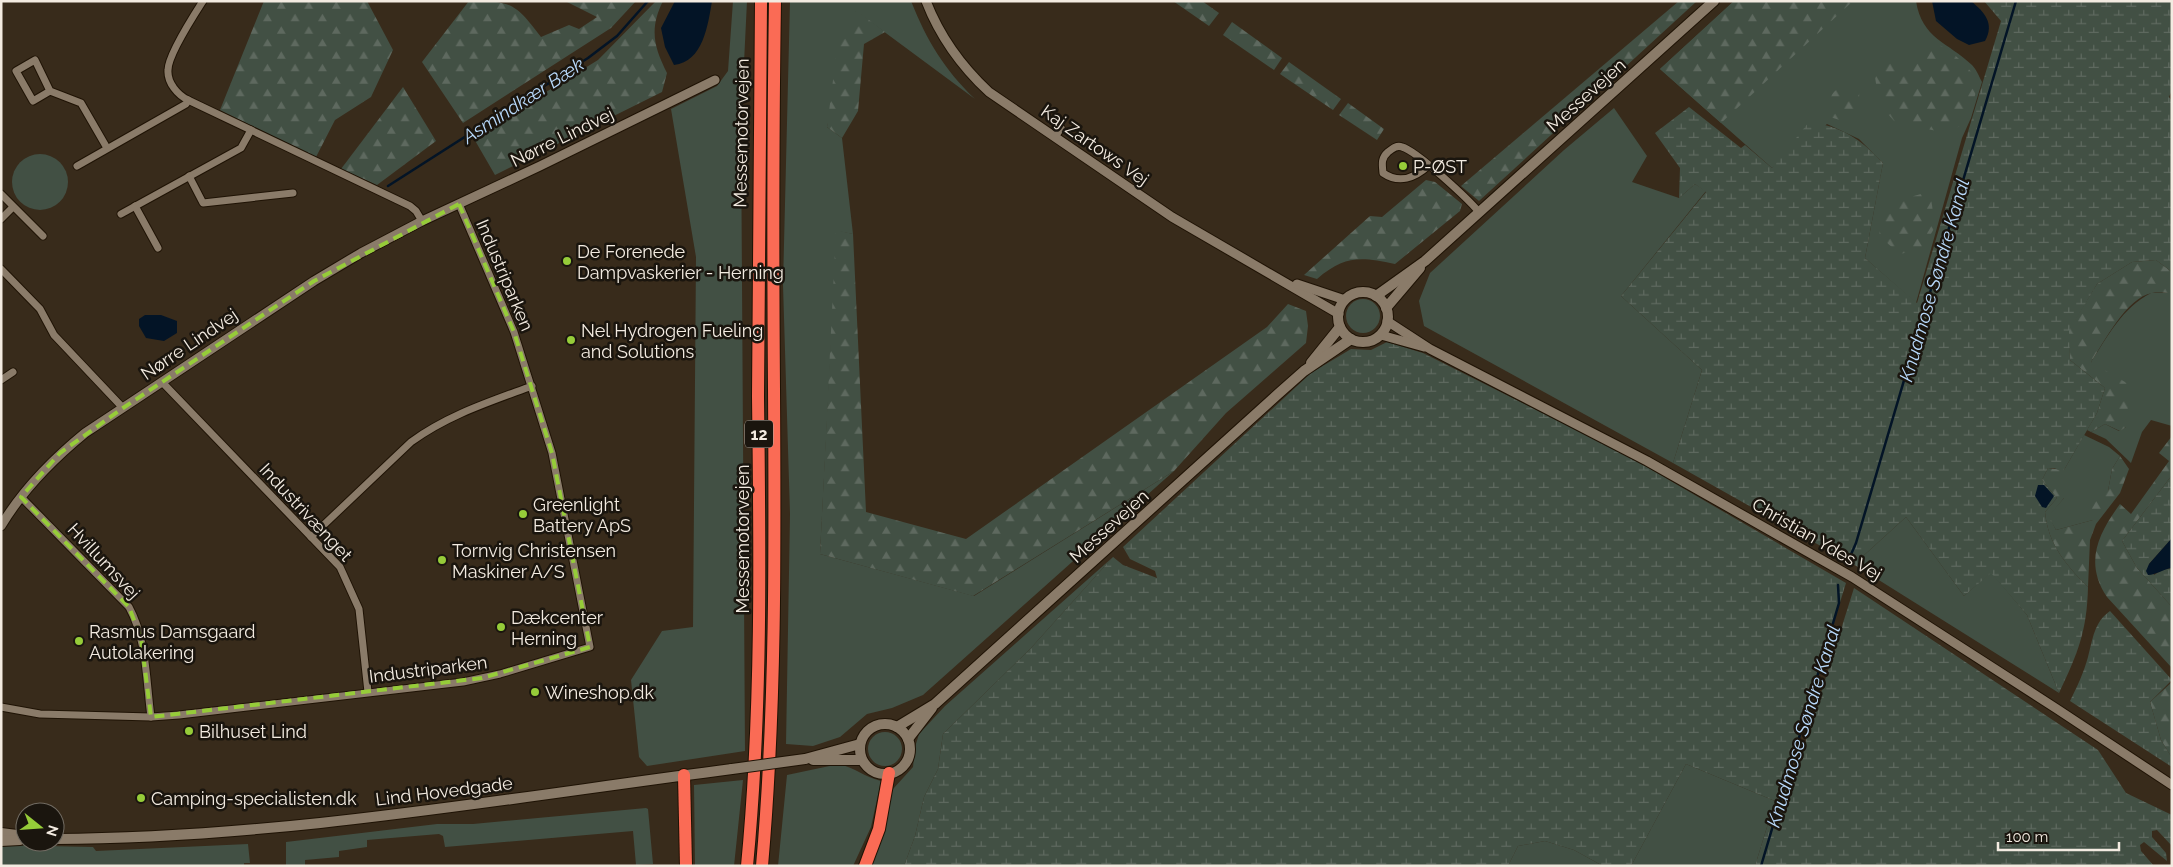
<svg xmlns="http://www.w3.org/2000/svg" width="2173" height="867" viewBox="0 0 2173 867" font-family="Raleway,sans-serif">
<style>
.green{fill:#425044}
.forest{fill:url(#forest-firs)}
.wetland{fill:url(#wetland-marsh)}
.water{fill:#031426}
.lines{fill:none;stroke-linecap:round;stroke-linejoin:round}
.stream{stroke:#031426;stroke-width:2.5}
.minor-casing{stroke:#1f1305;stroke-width:9}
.tertiary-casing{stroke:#1f1305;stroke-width:11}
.secondary-casing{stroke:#1f1305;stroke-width:12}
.motorway-casing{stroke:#1f1305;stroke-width:14}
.minor{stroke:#8a7b69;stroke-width:7}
.tertiary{stroke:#8a7b69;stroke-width:9}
.secondary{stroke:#8a7b69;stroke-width:10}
.motorway{stroke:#fa6b55;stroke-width:12}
.secondary-bridge-casing{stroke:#1f1305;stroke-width:12;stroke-linecap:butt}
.secondary-bridge{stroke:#8a7b69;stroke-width:10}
.marked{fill:none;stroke:#96cc39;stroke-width:4;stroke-dasharray:10 6;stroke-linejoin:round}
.poi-dot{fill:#96cc39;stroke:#1a150e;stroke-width:2}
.labels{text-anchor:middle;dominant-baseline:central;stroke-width:5;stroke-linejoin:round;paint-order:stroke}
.shield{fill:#1a150e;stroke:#b2aba2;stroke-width:1}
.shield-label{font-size:16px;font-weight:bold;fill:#f3ebe1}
.street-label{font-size:18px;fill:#f3ebe1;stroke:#1a150e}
.poi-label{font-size:18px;fill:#f3ebe1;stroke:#1a150e;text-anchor:start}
.water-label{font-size:19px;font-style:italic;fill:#b8d9fb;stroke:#1a150e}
</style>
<defs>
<pattern id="forest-firs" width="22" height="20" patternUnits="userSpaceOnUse" patternTransform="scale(1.25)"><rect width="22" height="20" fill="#425044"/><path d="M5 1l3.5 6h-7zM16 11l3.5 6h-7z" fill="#5e695f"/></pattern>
<pattern id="wetland-marsh" width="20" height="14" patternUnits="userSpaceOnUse" patternTransform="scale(1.25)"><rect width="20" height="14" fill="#425044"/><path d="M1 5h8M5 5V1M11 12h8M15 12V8" fill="none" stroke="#5e695f"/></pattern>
</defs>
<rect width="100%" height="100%" fill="#382b1b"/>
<g class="green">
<path d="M733,1h14l-6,124 4,626 -98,15 -8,-9 -8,-77 31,-49 31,-4 3,-370 -25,-148 46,-23 11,-15z"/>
<path d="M790,1h121c16,40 33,68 64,98l-119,-88 -29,116 15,11 11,96 -16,-3 -17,323 154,42 200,-125 -251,224 -31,13 -25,6 -27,23 -27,9 -27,-2 4,-230 -7,-229z"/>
<path d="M1734,1h182c6,38 32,41 56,64 4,4 7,11 10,17l-11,36 -9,20 -46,165 -51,-45 18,-95 -24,-24 -32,-15 -55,44 -112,-99z"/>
<path d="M1614,108l33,48 -15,26 47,16 16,-14 11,7 -85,105 81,74 -29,93 -249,-137 -5,-25 11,-28 134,-123z"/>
<circle cx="40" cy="182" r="28"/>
<path d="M2151,293h21v133l-21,-6 -9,12 -11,31 -25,-24 -15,-7 14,-8 14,7 7,-4 -35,-65c17,-26 31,-54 60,-69z"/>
<circle cx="1363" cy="316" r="17"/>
<path d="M2084,435l25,12 11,9 -8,13 -4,22 -15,29 -37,10 -8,-14 16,-18v-28z"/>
<path d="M1906,517l58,79 27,-24 36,43 32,78 -201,-126 4,-10z"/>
<path d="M1113,557l-82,91 -88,86 -5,35 -14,28 -9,39 -11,30h-34l23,-77 20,-22 2,-20 4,-13 26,-28z"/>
<circle cx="885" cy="749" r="17"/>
<path d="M839,764c16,4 26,13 42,17l-10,46 -18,39h-75l9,-91z"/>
<path d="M1686,764l89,37 -20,65h-124z"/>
<path d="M743,780l-9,86h-39l-1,-81z"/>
<path d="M646,808l2,1 5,55 -17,1 -3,-34 -188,16 -2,-11 -4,-2 -72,6v7l-28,4v6l-34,3v6h-19v-24l151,-18h36z"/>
<path d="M1545,841l29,9 29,16h-95l10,-20z"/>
<path d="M248,844l2,19h-6v3h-243v-21l92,2 3,4z"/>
</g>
<g class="forest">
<path d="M264,1h103l26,49 -22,47 -36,23 -19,37 -96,-47z"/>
<path d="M469,1c43,0 46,2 72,36l28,-12 10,4 18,-12 -32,-16h71l-25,27 -148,95 -41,-61z"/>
<path d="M656,1h7c-14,28 -9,46 4,72l-5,19 -167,83 -22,-38 125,-77z"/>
<path d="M1173,1h29l17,12 -10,13z"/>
<path d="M1679,1h18l-218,200 -18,-15z"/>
<path d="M1734,1h119l-132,122 -61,-54z"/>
<path d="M856,10l29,22 -21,12 -6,67 -16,27 -15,-11 10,-78z"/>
<path d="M1232,22l50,36 -8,12 -51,-35z"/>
<path d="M1928,41c20,4 40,25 51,41l-11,36 -6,7 -16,8 -51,-11 -16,-18 -6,-41 4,-4h32z"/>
<path d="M1289,62l52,37 -8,11 -53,-36z"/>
<path d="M1843,86l16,5 1,26 -4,4h-13l-13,-4c-1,-14 -2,-25 13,-31z"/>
<path d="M403,87l33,54 -59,44 -36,-16z"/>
<path d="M1348,103l36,26 -7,11 -38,-25z"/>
<path d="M1426,180l9,2 27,22 -2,7 -65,53c-34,-7 -50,-9 -78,15l-13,-4 66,-59 12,1z"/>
<path d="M1921,194l10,4 4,29 -13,22 -22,5 -21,-18 6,-32z"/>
<path d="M836,230l17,4 13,278 100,27 301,-212 21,-23 18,7 2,15 -2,17 -80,70 -52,58 -201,125 -153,-42z"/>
<path d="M2156,260l16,12v21c-6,0 -14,-1 -20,0 -25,4 -48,49 -61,69l34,20 5,6 -4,39 -6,4 -15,-7 -14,8 -4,-2 10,-17 8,-25 -35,-28 -2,-29 29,-47 35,-22z"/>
<path d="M2172,436v39l-50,66 15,27 35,39v61l-65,-71c-23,-34 -9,-63 13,-93l11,10 38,-53 -10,-8z"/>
<path d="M2120,456l9,13 -9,24 -24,31 -6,16 -2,47c-22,-22 -40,-43 -43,-75l12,-14 -15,-18 6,-12 16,2v28l-15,18 7,14 37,-10 -3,-25 18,-4 4,-22z"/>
<path d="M2172,682v76l-11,-18 -11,-38z"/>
</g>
<g class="wetland">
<path d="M1984,1h188v89l-3,7 3,4v171l-16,-12 -24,2 -35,22 -28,47 1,29 35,28 -8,25 -33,57 -3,1 -7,-3h-6l-6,12 15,18 -12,14c3,32 21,53 43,75 -1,44 -10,66 -29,106l-32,-78 -36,-42 -27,23 -58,-79 -44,40 -4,10 -185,-104 29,-93 -81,-74 85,-104 -11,-8 -16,14 1,-30 -25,-35 34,-26 52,41 4,-3 27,23 37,-46c32,4 52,17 74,41l-18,95 52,45 84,-282z"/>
<path d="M1387,342l36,11 203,102 220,128 -57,184 8,2 57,-181 244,162 28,43 46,22v31l-15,-16 -5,1v6l14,16 1,8 -23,-19 -4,3 1,6 13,15h-399l20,-65 -89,-37 -55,102h-28l-29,-16 -29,-9 -27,5 -10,20h-604l11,-30 9,-39 14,-28 5,-35 88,-86 82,-91 10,8 34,13 -2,-7 -25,-12 -7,-12 188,-174 40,-24 20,1z"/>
<path d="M2172,475v63l-23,26 5,11 8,-5 10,-2v39l-35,-39 -15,-27z"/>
<path d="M2110,611l62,69 -22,22 11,38 11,18v9l-102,-66c7,-14 14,-29 18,-44 5,-18 6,-35 22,-46z"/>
</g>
<g class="water">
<path d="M675,1h37c-4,24 -9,61 -38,64l-9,-18 -4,-19z"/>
<path d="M1932,1h39c13,11 24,22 14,40l-16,4 -12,-6 -21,-18z"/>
<path d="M145,315h16l16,6v12l-13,8 -18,-3 -7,-12v-7z"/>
<path d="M2038,485h6l10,11 -8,12 -4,-1 -7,-11z"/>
<path d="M2172,538v30c-9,1 -16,7 -24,7l-2,-4 3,-7z"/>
</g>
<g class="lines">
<g class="stream">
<path d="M388,186l200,-128 29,-22 31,-35"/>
<path d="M1849,559l7,-16 160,-542"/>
<path d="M1761,866l78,-263 -1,-18"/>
</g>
<defs>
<g id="minor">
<path d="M203,1c-9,14 -35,54 -35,69 -1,13 10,25 20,30l222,106 6,5 6,10"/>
<path d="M50,91l-17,10 -17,-30 19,-11 15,31 31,12 26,45"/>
<path d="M1055,137l6,-9"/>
<path d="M77,166l109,-62 2,-4"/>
<path d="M1428,166c-13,12 -29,18 -45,7 -1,-9 -2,-15 5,-21 5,-4 9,-7 14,-5 15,4 66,52 77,65"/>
<path d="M189,176l14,27 90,-10"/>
<path d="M1,194l42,42"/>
<path d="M135,206l23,42"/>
<path d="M121,214l120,-66 10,-18"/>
<path d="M1,219l12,-12"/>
<path d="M1,269l39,40 14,26 69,73"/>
<path d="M1,380l12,-8"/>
<path d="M162,382l178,185 19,42 9,83"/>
<path d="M21,497l108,110c18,33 17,73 22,110"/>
<path d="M311,537l100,-95c37,-27 78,-40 121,-56"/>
<path d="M1,707l39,7 111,3 28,-2 284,-33 37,-8 90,-27 -38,-194 -38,-121 -55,-128"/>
</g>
<g id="tertiary">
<path d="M926,1c14,36 35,65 63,91l183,125 167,97"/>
<path d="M1297,284l48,16"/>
<path d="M1387,321l43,28 217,112 205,116 205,132 115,76"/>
<path d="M1381,335l43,12"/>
<path d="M1,526c22,-37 51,-66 84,-93l229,-152 47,-28 61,-32 118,-55 175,-86"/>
</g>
<g id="secondary">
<circle cx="1363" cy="317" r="25"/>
<path d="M1376,296l49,-35 289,-260"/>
<path d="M1386,308l34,-40"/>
<path d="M1311,363l29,-36"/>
<circle cx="885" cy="749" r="25"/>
<path d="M897,727l38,-23 343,-310 26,-23 47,-32"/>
<path d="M908,739l24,-31"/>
<path d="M805,759l55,-15"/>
<path d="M813,760h49"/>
<path d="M1,833l24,3"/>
<path d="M55,839c227,-1 452,-41 677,-70"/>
<path d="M1,841l19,-1"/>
</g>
<g id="motorway">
<path d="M684,775l2,91"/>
<path d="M747,866c15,-156 13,-313 11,-469 0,-132 1,-264 3,-396"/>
<path d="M762,866c14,-159 13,-318 12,-478 -1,-129 -1,-258 1,-387"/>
<path d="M865,866l14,-37 10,-56"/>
</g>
</defs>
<use href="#minor" class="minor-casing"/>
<use href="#tertiary" class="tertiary-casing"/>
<use href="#secondary" class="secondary-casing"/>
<use href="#motorway" class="motorway-casing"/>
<use href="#minor" class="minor"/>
<use href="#tertiary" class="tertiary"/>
<use href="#secondary" class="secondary"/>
<use href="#motorway" class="motorway"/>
<defs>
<path id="secondary-bridge" d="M732,769l73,-10"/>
</defs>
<use href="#secondary-bridge" class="secondary-bridge-casing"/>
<use href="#secondary-bridge" class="secondary-bridge"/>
</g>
<path class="marked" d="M459,204l55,128 38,121 38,194 -108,31 -331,39 -10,-79 -12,-31 -108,-110 39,-44 63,-45 191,-127z"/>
<g class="poi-dot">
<circle cx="1403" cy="166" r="5"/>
<circle cx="567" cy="261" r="5"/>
<circle cx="571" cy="340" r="5"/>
<circle cx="523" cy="514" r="5"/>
<circle cx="442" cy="560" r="5"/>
<circle cx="501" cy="627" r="5"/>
<circle cx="79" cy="641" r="5"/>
<circle cx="535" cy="692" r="5"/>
<circle cx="189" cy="731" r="5"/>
<circle cx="141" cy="798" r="5"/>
</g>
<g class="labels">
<rect class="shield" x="745" y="420.5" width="28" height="27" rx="4"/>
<g class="shield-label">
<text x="759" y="434">12</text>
</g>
<g class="street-label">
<text transform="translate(1586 95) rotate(-42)">Messevejen</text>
<text transform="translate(741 133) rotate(-89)">Messemotorvejen</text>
<text transform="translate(562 137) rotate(-26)">Nørre Lindvej</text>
<text transform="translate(1095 145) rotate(35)">Kaj Zartows Vej</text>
<text transform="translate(505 275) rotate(67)">Industriparken</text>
<text transform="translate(189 344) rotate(-34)">Nørre Lindvej</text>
<text transform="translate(306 512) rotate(47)">Industrivænget</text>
<text transform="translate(1109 526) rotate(-42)">Messevejen</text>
<text transform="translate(742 539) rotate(-90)">Messemotorvejen</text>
<text transform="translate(1817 539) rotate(30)">Christian Ydes Vej</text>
<text transform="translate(104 561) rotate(47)">Hvillumsvej</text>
<text transform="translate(428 669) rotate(-7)">Industriparken</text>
<text transform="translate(444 791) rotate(-7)">Lind Hovedgade</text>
</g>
<g class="poi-label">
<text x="1413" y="166">P-ØST</text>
<text x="577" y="251">De Forenede<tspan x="577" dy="21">Dampvaskerier - Herning</tspan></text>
<text x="581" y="330">Nel Hydrogen Fueling<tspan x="581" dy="21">and Solutions</tspan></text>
<text x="533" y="504">Greenlight<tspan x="533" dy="21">Battery ApS</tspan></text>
<text x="452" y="550">Tornvig Christensen<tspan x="452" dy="21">Maskiner A/S</tspan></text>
<text x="511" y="617">Dækcenter<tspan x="511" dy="21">Herning</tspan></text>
<text x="89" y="631">Rasmus Damsgaard<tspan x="89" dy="21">Autolakering</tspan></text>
<text x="545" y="692">Wineshop.dk</text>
<text x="199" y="731">Bilhuset Lind</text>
<text x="151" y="798">Camping-specialisten.dk</text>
</g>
<g class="water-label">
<text transform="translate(523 100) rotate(-33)">Asmindkær Bæk</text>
<text transform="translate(1934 280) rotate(-74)">Knudmose Søndre Kanal</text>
<text transform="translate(1803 726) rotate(-73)">Knudmose Søndre Kanal</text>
</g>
</g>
<rect width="2173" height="867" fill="none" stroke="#f3ebe1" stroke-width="5"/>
<g transform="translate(40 827) rotate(107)"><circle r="24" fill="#1a150e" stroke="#716b62"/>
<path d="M0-4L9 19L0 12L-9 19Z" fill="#96cc39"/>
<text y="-8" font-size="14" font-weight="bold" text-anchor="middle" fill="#f3ebe1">N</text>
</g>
<path d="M1998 842v8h121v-8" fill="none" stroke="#f3ebe1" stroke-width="2.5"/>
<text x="2006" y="842" font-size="15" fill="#f3ebe1" stroke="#1a150e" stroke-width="4" paint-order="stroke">100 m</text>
</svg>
